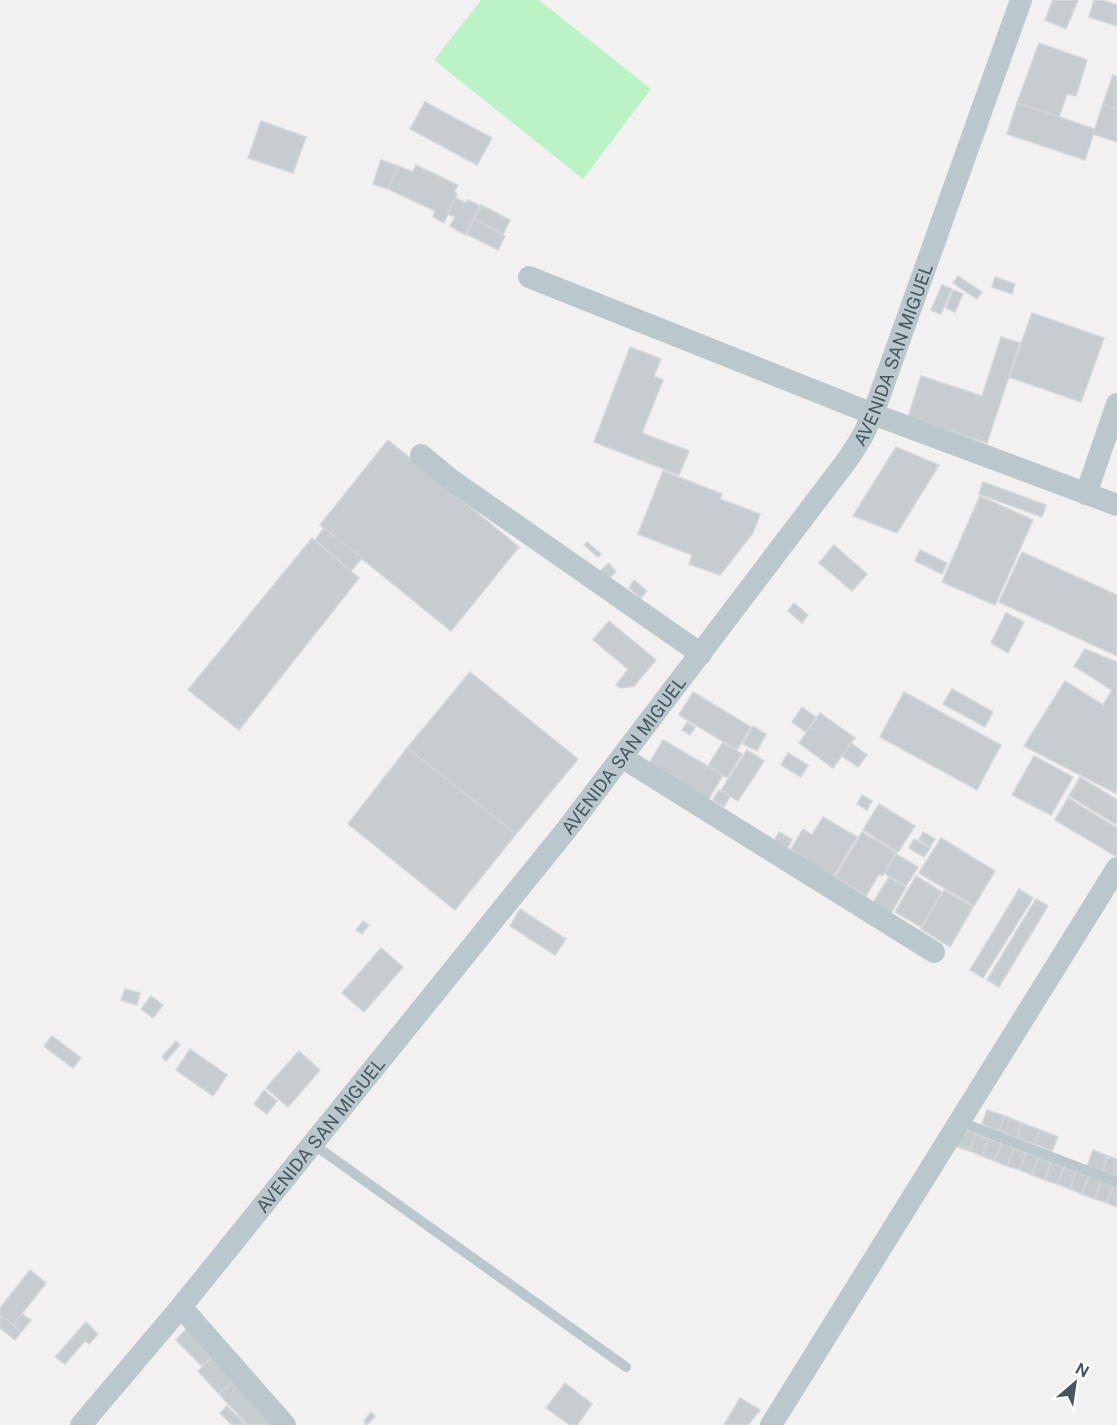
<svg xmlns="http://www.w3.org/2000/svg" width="1117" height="1425" viewBox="0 0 1117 1425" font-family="'Public Sans',sans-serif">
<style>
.pitch{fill:#bbf3c7}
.building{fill:#c6ccd0;stroke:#d3d7dc;stroke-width:1.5}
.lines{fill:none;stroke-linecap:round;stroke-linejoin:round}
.lane{stroke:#bac8ce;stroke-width:10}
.street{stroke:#bac8ce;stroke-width:22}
.labels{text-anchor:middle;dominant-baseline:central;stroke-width:4.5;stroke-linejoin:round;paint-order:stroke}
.street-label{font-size:18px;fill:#46585f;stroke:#fff}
</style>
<rect width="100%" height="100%" fill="#f2f0f0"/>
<path class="pitch" d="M481,0h58l112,89 -68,90 -149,-119z"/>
<g class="building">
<path d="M1053,0h25l-12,29 -21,-9z"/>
<path d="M1094,0h8l15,5v21l-28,-9z"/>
<path d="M1039,43l48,17 -11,36 -9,-2 -8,23 -42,-14z"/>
<path d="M1113,75l4,2v32l-14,-5z"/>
<path d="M425,102l67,36 -15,27 -67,-36z"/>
<path d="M1017,103l78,26 -10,31 -78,-26z"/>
<path d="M1103,104l14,5v33l-24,-8z"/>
<path d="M261,121l45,16 -13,36 -45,-15z"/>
<path d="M381,160l17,6 -10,23 -15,-5z"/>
<path d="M416,165l42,20 -4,7 3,2 -13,29 -11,-6 2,-6 -47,-22 10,-23 15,6z"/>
<path d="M456,198l10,5 2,-3 12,6 -15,29 -15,-9 5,-9 -7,-3z"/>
<path d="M481,205l29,15 -7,15 -29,-16z"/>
<path d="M474,219l31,17 -7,14 -32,-16z"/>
<path d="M958,276l24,16 -5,7 -24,-16z"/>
<path d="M995,277l20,7 -3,10 -20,-7z"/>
<path d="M942,285l10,4 -11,25 -10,-4z"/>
<path d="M953,290l10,4 -8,18 -9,-4z"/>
<path d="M1032,313l72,25 -23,64 -72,-25z"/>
<path d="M1001,337l19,6 -33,100 -79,-26 13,-41 61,20z"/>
<path d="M630,347l31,12 -7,17 9,4 -21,53 47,18 -10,24 -85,-33z"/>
<path d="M388,440l131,107 -68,84 -131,-106z"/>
<path d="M896,447l43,18 -42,68 -44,-17z"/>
<path d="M663,471l59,23 -2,5 40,15 -7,19 -33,42 -31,-11 3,-9 -54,-21z"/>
<path d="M983,482l63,23 -4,12 -63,-23z"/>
<path d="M980,496l53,24 -38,85 -53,-23z"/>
<path d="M324,528l38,30 -11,13 -36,-31z"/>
<path d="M312,538l47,40 -120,152 -51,-40z"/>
<path d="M587,542l14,12 -3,3 -14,-12z"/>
<path d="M834,545l33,29 -15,17 -33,-28z"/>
<path d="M920,550l27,13 -5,11 -27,-13z"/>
<path d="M1022,552l95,43v61l-118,-54z"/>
<path d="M609,563l7,9 -9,8 -7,-9z"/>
<path d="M634,580l13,11 -6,7 -12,-10z"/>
<path d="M794,603l14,12 -6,8 -14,-12z"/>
<path d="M1006,613l18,9 -16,31 -17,-10z"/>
<path d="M609,621l47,39 -22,26 -13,2 -5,-3 12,-16 -35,-29z"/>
<path d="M1085,649l32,13v132l-93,-48 41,-65 38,24 9,-15 -38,-24z"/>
<path d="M470,672l108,87 -62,75 -109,-86z"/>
<path d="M952,689l41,23 -8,15 -42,-23z"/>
<path d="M693,692l58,35 -14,23 -58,-35z"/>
<path d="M904,692l97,53 -24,45 -97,-53z"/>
<path d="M802,707l14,10 -10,15 -14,-10z"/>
<path d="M820,713l35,25 -22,30 -34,-25z"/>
<path d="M687,722l8,5 -5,8 -8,-5z"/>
<path d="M753,726l13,8 -9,17 -14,-7z"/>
<path d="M663,740l60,35 -15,25 -59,-36z"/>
<path d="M723,742l19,12 -15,24 -19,-12z"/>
<path d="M851,743l16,12 -9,12 -16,-11z"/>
<path d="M407,748l109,86 -61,76 -107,-86z"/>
<path d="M747,750l17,11 -26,40 -17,-11z"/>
<path d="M788,753l20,12 -7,12 -20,-12z"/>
<path d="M1034,756l39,21 -22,38 -39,-20z"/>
<path d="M1080,777l37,23v25l-48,-29z"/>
<path d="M719,790l11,6 -6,11 -11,-7z"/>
<path d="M862,795l10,6 -5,9 -10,-6z"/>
<path d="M1068,798l49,30v29l-62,-37z"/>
<path d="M879,804l36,22 -17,26 -35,-22z"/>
<path d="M823,817l34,20 -24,40 -35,-21 1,-1 -8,-6 12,-20 9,6z"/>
<path d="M779,832l13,7 -4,9 -14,-7z"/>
<path d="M862,832l34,20 -14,24 -3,-2 -13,22 -31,-19z"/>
<path d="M923,832l12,7 -5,8 -11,-7z"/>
<path d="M941,838l54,33 -21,35 -55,-33z"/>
<path d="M914,839l16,9 -6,9 -15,-9z"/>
<path d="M896,854l22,13 -12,19 -22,-13z"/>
<path d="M916,876l26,16 -21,35 -26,-15z"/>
<path d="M889,877l17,10 -16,28 -18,-11z"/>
<path d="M1019,889l14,9 -50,80 -13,-8z"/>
<path d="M944,890l29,17 -23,40 -29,-18z"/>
<path d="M1036,899l12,7 -49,81 -12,-7z"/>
<path d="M520,909l46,30 -11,16 -45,-29z"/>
<path d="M363,921l6,4 -7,9 -6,-4z"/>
<path d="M381,948l22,19 -39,45 -22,-19z"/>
<path d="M125,989l15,4 -3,12 -16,-5z"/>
<path d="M151,996l12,9 -10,13 -12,-9z"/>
<path d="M52,1036l29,22 -8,10 -29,-22z"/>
<path d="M176,1041l4,4 -14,16 -4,-4z"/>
<path d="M190,1049l37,26 -14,21 -37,-26z"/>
<path d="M299,1051l21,19 -32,37 -22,-19z"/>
<path d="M264,1090l13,11 -10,13 -13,-10z"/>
<path d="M987,1110l18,6 -6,15 -17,-7z"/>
<path d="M1005,1116l17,7 -5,15 -18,-7z"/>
<path d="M1022,1123l18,7 -5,14 -18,-6z"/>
<path d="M964,1129l12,5 -6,17 -13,-4z"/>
<path d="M1040,1130l18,7 -6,14 -17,-7z"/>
<path d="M976,1134l13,5 -7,17 -12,-5z"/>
<path d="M989,1139l13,4 -7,18 -13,-5z"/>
<path d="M1002,1143l12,5 -7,18 -12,-5z"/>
<path d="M1014,1148l12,5 -6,17 -13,-4z"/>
<path d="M1093,1150l15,6 -6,16 -15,-6z"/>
<path d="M1026,1153l13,4 -7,18 -12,-5z"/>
<path d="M1108,1156l9,3v18l-15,-5z"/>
<path d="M1039,1157l12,5 -6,18 -13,-5z"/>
<path d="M1051,1162l13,5 -7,17 -12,-4z"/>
<path d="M1064,1167l12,5 -6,17 -13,-5z"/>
<path d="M1076,1172l13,4 -7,18 -12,-5z"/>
<path d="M1089,1176l12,5 -6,18 -13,-5z"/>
<path d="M1101,1181l13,5 -7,17 -12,-4z"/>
<path d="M1114,1186l3,1v20l-10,-4z"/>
<path d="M30,1270l16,13 -33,42 -13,-10v-7z"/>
<path d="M22,1314l9,6 -10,12 -8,-7z"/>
<path d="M0,1315l21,17 -6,8 -15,-12z"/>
<path d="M86,1322l12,12 -9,10 -4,-3 -20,23 -10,-7z"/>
<path d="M189,1326l27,27 -14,13 -26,-26z"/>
<path d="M215,1355l21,24 -17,15 -21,-23z"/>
<path d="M236,1379l42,46h-30l-29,-31z"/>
<path d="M565,1383l27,21 -15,21h-7l-24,-17z"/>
<path d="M740,1398l20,12 -12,15h-24z"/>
<path d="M227,1406l19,19h-14l-12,-12z"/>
<path d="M371,1412l4,4 -8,9 -3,-4z"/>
</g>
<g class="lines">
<g class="lane">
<path d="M971,1126l146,56"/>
<path d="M313,1144l313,223"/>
</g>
<g class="street">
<path d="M529,277l344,137 244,91"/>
<path d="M421,455l29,24 251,175"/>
<path d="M1086,494l31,-90"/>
<path d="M623,758l311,194"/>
<path d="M181,1307l104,118"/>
<path id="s1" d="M81,1425l100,-118 386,-478 281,-370 14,-22 11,-23 148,-414"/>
<path d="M771,1425l346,-557"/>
</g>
</g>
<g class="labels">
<g class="street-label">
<text stroke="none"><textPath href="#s1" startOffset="1348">AVENIDA SAN MIGUEL</textPath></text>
<text stroke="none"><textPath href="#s1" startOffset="862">AVENIDA SAN MIGUEL</textPath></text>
<text stroke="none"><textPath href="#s1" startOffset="376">AVENIDA SAN MIGUEL</textPath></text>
</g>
</g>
<g transform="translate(1075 1383) rotate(29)" stroke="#ffffff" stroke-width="4.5" paint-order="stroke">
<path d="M0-4.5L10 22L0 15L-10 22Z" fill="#46585f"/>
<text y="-9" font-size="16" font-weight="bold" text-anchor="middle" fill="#46585f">N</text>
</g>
</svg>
